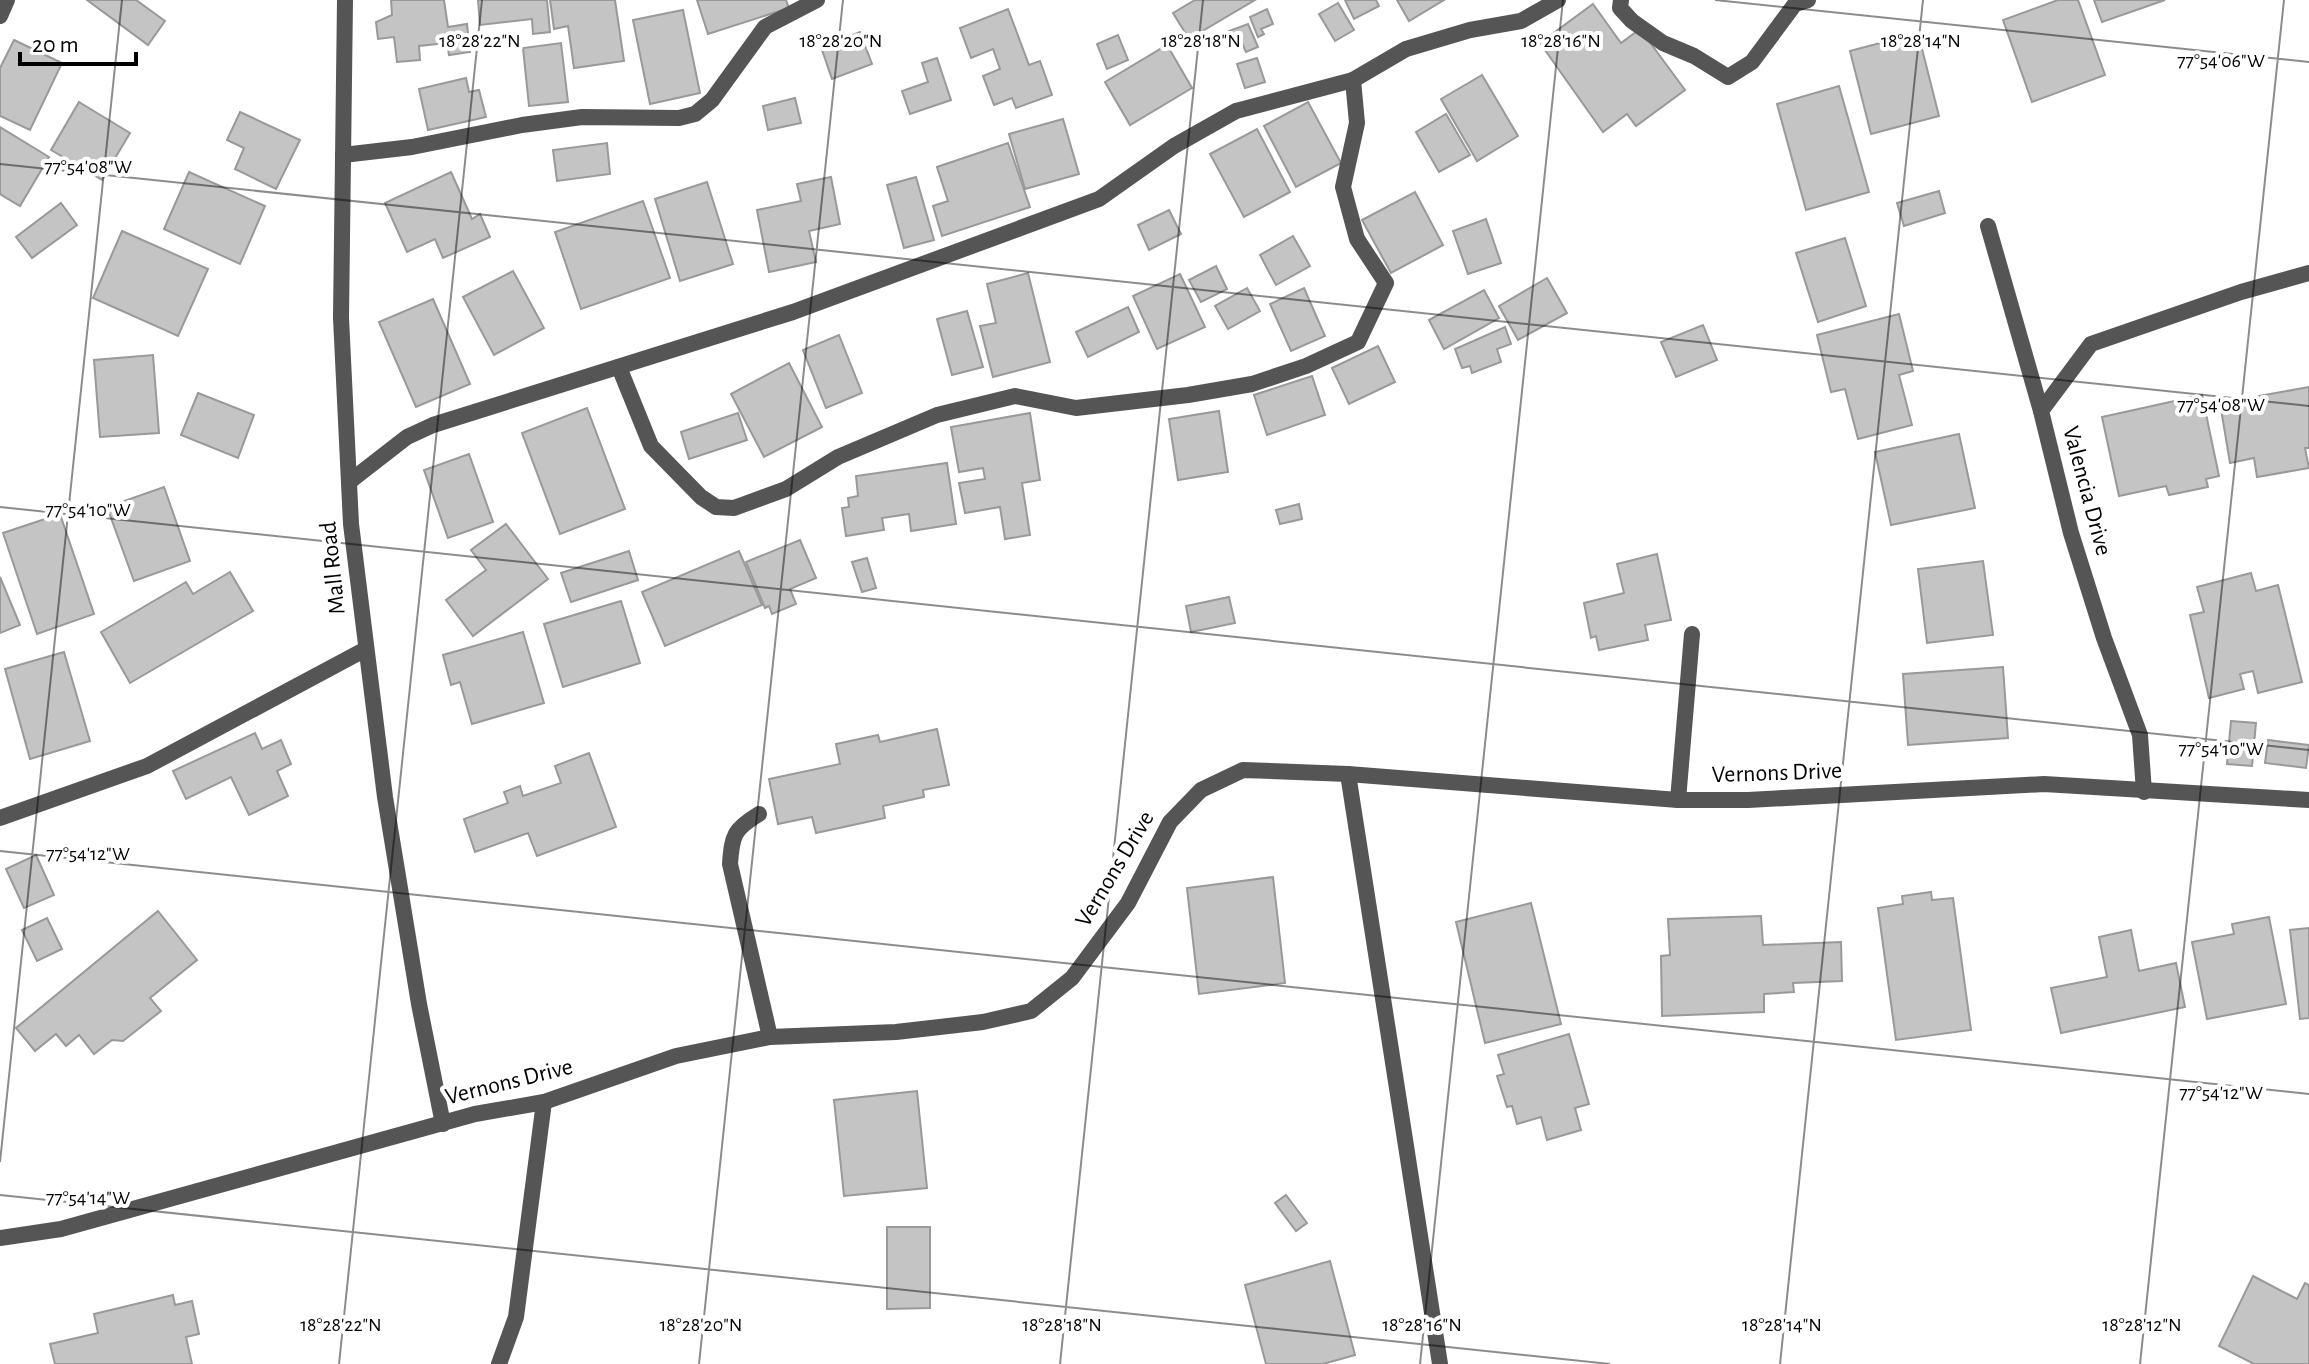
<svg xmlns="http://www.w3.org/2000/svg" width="2309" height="1364" viewBox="0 0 2309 1364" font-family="'Alegreya Sans',sans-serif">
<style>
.building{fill:#c4c4c4;stroke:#999;stroke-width:2}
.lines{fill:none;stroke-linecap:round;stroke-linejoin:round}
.service{stroke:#555;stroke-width:16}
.minor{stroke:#555;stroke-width:16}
.tertiary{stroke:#555;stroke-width:16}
.ticks{fill:none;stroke:#000;stroke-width:2;stroke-opacity:0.45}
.labels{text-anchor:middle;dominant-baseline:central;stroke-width:8;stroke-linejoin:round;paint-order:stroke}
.street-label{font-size:24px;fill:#000;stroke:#fff}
.ticks-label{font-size:20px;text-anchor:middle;fill:#000;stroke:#fff;stroke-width:8;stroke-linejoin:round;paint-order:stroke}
</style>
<rect width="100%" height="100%" fill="#fff"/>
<g class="building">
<path d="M87,0h49l29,21 -17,24z"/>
<path d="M391,0h53l4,27 19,-3 3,28 -21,3 -2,-12 -28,3 1,14 -23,2 -3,-25 -16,2 -2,-17 16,-7z"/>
<path d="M478,0h69l3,32 -17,2 -1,-15 -52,6z"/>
<path d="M550,0h65l9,61 -50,7 -6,-42 -14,3z"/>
<path d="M697,0h89l3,8 -81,26z"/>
<path d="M1195,0h60l-66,39 -16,-26z"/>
<path d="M1345,0h31l3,6 -25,13z"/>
<path d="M1397,0h47l-35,21z"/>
<path d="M2058,0h20l27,75 -73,27 -29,-82z"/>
<path d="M2094,0h71l-63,22z"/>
<path d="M1338,3l16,27 -19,11 -16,-27z"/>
<path d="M1593,4l28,39 19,-14 45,61 -49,36 -9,-12 -24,18 -63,-89z"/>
<path d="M1008,9l21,56 11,-4 12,34 -36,13 -4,-10 -18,7 -11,-29 17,-7 -7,-20 -22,9 -11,-30z"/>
<path d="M1267,9l6,15 -12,5 3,5 -6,3 -8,-20z"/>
<path d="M683,10l17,83 -50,11 -17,-84z"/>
<path d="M1248,24l10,23 -12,5 -4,-9 -7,3 -6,-15z"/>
<path d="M860,32l12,32 -40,15 -11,-32z"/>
<path d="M1918,33l21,83 -68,18 -21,-83z"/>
<path d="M1118,35l10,25 -21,9 -10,-25z"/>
<path d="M14,40l48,23 -32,67 -30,-14v-48z"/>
<path d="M561,43l7,59 -39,4 -6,-58z"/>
<path d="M1167,45l25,43 -62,37 -25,-43z"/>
<path d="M937,58l14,42 -41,14 -8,-23 26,-9 -6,-19z"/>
<path d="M1257,58l8,24 -20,6 -8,-24z"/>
<path d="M1482,75l36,61 -41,25 -36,-62z"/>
<path d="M466,78l3,14 10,-2 7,27 -58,13 -9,-41z"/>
<path d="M1839,86l30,106 -63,18 -29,-106z"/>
<path d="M795,98l6,25 -33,7 -5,-24z"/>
<path d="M79,102l51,31 -28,47 -51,-30z"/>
<path d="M1308,102l33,61 -45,24 -32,-61z"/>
<path d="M240,112l60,28 -24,49 -41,-20 9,-21 -17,-8z"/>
<path d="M1446,114l24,41 -31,17 -23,-40z"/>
<path d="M1063,119l16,55 -54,15 -16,-55z"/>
<path d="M0,127l49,30 -29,49 -20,-12z"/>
<path d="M1257,129l33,63 -46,25 -34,-63z"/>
<path d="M607,143l3,31 -53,7 -4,-31z"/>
<path d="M1008,143l22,64 -88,29 -9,-30 15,-5 -11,-34z"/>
<path d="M189,172l76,34 -25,58 -76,-35z"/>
<path d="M451,172l21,47 8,-5 10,23 -47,21 -8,-19 -28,13 -22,-49z"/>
<path d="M831,177l9,47 -31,7 7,31 -47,10 -12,-62 44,-9 -4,-17z"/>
<path d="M916,177l18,63 -30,8 -17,-63z"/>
<path d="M707,182l26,82 -53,17 -25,-82z"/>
<path d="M1939,191l6,22 -41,13 -7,-23z"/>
<path d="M1415,192l28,53 -52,28 -29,-53z"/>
<path d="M643,201l27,77 -89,31 -26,-77z"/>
<path d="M61,203l16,22 -45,33 -16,-21z"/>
<path d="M1169,210l12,24 -32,16 -11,-25z"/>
<path d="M1486,219l15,44 -33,11 -15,-43z"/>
<path d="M122,231l86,38 -30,67 -85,-38z"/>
<path d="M1293,236l17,30 -34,19 -16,-30z"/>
<path d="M1845,238l21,68 -48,16 -22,-69z"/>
<path d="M1216,266l11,23 -26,13 -12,-22z"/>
<path d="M513,271l31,57 -50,27 -31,-58z"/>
<path d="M1028,273l22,89 -57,15 -13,-51 16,-3 -9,-39z"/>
<path d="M1180,274l25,53 -48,22 -24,-53z"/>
<path d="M1547,278l20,35 -49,27 -19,-34z"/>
<path d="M1247,288l13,23 -32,18 -13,-23z"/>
<path d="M1304,288l21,48 -34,15 -21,-47z"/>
<path d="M1484,290l15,28 -55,31 -15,-29z"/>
<path d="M433,299l37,85 -54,23 -37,-85z"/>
<path d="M1128,307l11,25 -51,25 -12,-25z"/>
<path d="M967,311l16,56 -31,8 -15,-56z"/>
<path d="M1899,314l14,57 -14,4 13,50 -54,14 -13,-50 -14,3 -14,-57z"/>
<path d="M1703,325l14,35 -41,17 -15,-35z"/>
<path d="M1505,327l6,17 -14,5 4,13 -29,11 -2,-7 -8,2 -7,-19z"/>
<path d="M839,335l23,58 -36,15 -23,-58z"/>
<path d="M1378,346l17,36 -46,22 -17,-36z"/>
<path d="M153,355l6,78 -59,4 -6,-77z"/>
<path d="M789,363l33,64 -58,30 -33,-63z"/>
<path d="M1312,376l13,39 -58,20 -13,-40z"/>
<path d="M2309,387v61h-4l4,20 -52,9 -3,-19 -24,5 -10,-60z"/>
<path d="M198,393l56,22 -16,43 -57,-23z"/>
<path d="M2202,395l17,81 -13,3 2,8 -39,8 -3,-9 -47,10 -17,-79z"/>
<path d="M587,408l38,101 -65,25 -38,-101z"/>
<path d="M1219,411l9,61 -50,8 -9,-61z"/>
<path d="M738,413l9,27 -58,19 -8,-27z"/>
<path d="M1030,413l10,67 -18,3 8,52 -25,4 -5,-32 -35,6 -6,-30 26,-4 -2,-11 -24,4 -8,-45z"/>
<path d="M1959,434l16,74 -84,17 -16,-73z"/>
<path d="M469,454l24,68 -45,16 -24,-68z"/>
<path d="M947,463l9,61 -45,7 -2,-17 -27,4 2,12 -38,6 -4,-28 7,-1 -1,-9 10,-2 -2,-20z"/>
<path d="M164,487l26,74 -56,20 -27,-74z"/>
<path d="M1299,504l3,15 -22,5 -4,-14z"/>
<path d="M60,514l34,100 -57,20 -34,-101z"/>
<path d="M506,524l42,55 -75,57 -27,-36 40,-30 -15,-20z"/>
<path d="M800,540l16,38 -26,11 6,15 -24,10 -3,-8 -4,2 -19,-46z"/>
<path d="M629,551l9,29 -67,22 -10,-29z"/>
<path d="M739,551l23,54 -97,41 -23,-54z"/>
<path d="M1657,554l14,66 -26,5 3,15 -49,10 -3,-14 -5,2 -7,-35 40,-10 -7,-29z"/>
<path d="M867,558l9,30 -14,4 -10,-30z"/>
<path d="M1983,561l10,74 -66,8 -9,-74z"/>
<path d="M230,572l23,39 -123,72 -29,-51 85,-50 7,12z"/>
<path d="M2251,573l5,18 22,-6 24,97 -44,11 -5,-22 -13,3 4,15 -35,9 -19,-83 14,-3 -7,-25z"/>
<path d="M0,577l20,48 -20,8z"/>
<path d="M1229,597l6,26 -44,9 -5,-26z"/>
<path d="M621,601l19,62 -77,24 -19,-63z"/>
<path d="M523,632l21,71 -72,21 -12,-42 -9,3 -8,-30z"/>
<path d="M64,652l26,89 -60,18 -25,-90z"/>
<path d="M2003,667l5,71 -100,7 -5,-71z"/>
<path d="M2231,721l25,2 -4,43 -25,-2z"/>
<path d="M937,729l12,56 -26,5 1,7 -41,9 2,12 -69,15 -4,-16 -34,7 -9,-45 71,-15 -4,-20 42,-9 2,7z"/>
<path d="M255,733l7,16 19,-9 10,24 -14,7 11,25 -39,19 -18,-38 -45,22 -13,-28z"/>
<path d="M2268,740l41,5 -3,23 -41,-5z"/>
<path d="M589,753l27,74 -79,29 -9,-23 -53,19 -11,-33 44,-16 -4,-11 16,-6 3,10 38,-13 -6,-17z"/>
<path d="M36,855l18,40 -30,13 -18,-39z"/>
<path d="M1273,877l12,106 -86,11 -12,-106z"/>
<path d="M1931,892l1,8 21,-2 18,132 -75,10 -18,-132 25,-4 -1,-8z"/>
<path d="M1531,903l30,121 -76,19 -29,-121z"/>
<path d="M158,911l39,49 -47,38 11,13 -38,30 -11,-1 -18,14 -15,-19 -13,11 -10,-12 -21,17 -19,-23z"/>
<path d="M1761,916l2,29 78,-3 1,39 -49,2 1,9 -30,2v18l-102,4 -1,-60 9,-1 -2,-36z"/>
<path d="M2269,917l17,87 -79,15 -15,-77 42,-8 -2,-10z"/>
<path d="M47,918l15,31 -25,12 -15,-31z"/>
<path d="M2309,928v90l-9,1 -10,-89z"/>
<path d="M2131,930l8,41 37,-8 9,44 -124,26 -10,-45 56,-11 -8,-40z"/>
<path d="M1569,1034l20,70 -14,4 6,22 -34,10 -6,-23 -24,7 -5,-18 -5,1 -10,-31 7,-2 -6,-19z"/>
<path d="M917,1091l10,97 -83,8 -10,-96z"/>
<path d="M1286,1195l21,28 -11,8 -21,-28z"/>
<path d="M887,1227h43v81l-43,1z"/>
<path d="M1330,1261l25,94 -32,9h-57l-21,-79z"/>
<path d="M2253,1276l44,23 8,-16 4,2v79h-55l-35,-18z"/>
<path d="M173,1295l2,10 17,-4 7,33 -13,3 6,27h-137l-5,-20 48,-11 -4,-19z"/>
</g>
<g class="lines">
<path class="service" d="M759,814c-25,15 -27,21 -29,50l40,173"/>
<g class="minor">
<path d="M1621,0l-1,8 12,13 31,22 31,13 34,21 24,-15 43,-58 13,-4"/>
<path d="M0,16l7,-16"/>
<path d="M343,155l69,-8 110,-22 60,-8 97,1 16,-4 17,-14 53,-73 52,-27"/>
<path d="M1988,226l53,185"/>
<path d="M619,367l32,79 50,51 15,10 18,1 52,-19 52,-32 99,-42 78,-19 61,12 112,-13 64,-11 54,-18 52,-24 28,-59 -29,-44 -14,-52 14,-64 -4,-43 53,-31 64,-19 51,-9 37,-21"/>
<path d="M349,482l58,-45 26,-12 360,-113 306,-113 75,-53 62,-35 117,-31"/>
<path d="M1348,774l92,590"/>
<path d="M2144,792l-4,-57 -36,-97 -33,-105 -30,-122 50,-67 150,-52 68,-19"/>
<path d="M1678,800l14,-166"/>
<path d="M0,818l147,-52 219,-117"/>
<path d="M499,1364l17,-47 28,-215"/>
</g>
<g class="tertiary">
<path d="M345,0l-4,318 10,206 34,273 34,207 24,120"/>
<path d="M0,1238l61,-9 414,-115 69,-12 132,-46 94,-19 126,-5 87,-10 48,-11 41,-33 56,-75 42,-81 31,-32 42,-20 105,4 330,26h70l296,-16 265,16"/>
</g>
</g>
<path class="ticks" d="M1715,0l594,62M0,164l2309,242M0,507l2309,243M0,851l2309,243M0,1162l122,-1162M0,1195l1610,169M339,1364l143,-1364M699,1364l144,-1364M1060,1364l143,-1364M1420,1364l143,-1364M1780,1364l143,-1364M2140,1364l144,-1364"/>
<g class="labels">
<g class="street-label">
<text transform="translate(2087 491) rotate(75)">Valencia Drive</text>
<text transform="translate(333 568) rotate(-96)">Mall Road</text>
<text transform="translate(1777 773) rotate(-2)">Vernons Drive</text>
<text transform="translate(1115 869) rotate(-59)">Vernons Drive</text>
<text transform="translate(509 1082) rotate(-14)">Vernons Drive</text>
</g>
</g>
<g class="ticks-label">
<text x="480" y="47">18°28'22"N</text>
<text x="841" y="47">18°28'20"N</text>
<text x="1201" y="47">18°28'18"N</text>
<text x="1561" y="47">18°28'16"N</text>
<text x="1921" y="47">18°28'14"N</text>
<text x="2221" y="67">77°54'06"W</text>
<text x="88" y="173">77°54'08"W</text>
<text x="2221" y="411">77°54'08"W</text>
<text x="88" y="516">77°54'10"W</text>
<text x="2221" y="755">77°54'10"W</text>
<text x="88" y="860">77°54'12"W</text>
<text x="2221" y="1099">77°54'12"W</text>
<text x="88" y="1204">77°54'14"W</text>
<text x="341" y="1331">18°28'22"N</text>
<text x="701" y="1331">18°28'20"N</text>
<text x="1062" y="1331">18°28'18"N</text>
<text x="1422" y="1331">18°28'16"N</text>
<text x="1782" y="1331">18°28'14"N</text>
<text x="2142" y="1331">18°28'12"N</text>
</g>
<path d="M20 52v12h116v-12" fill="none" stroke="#000000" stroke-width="4"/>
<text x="32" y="52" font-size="24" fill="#000000" stroke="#ffffff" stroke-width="6" paint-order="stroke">20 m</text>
</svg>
